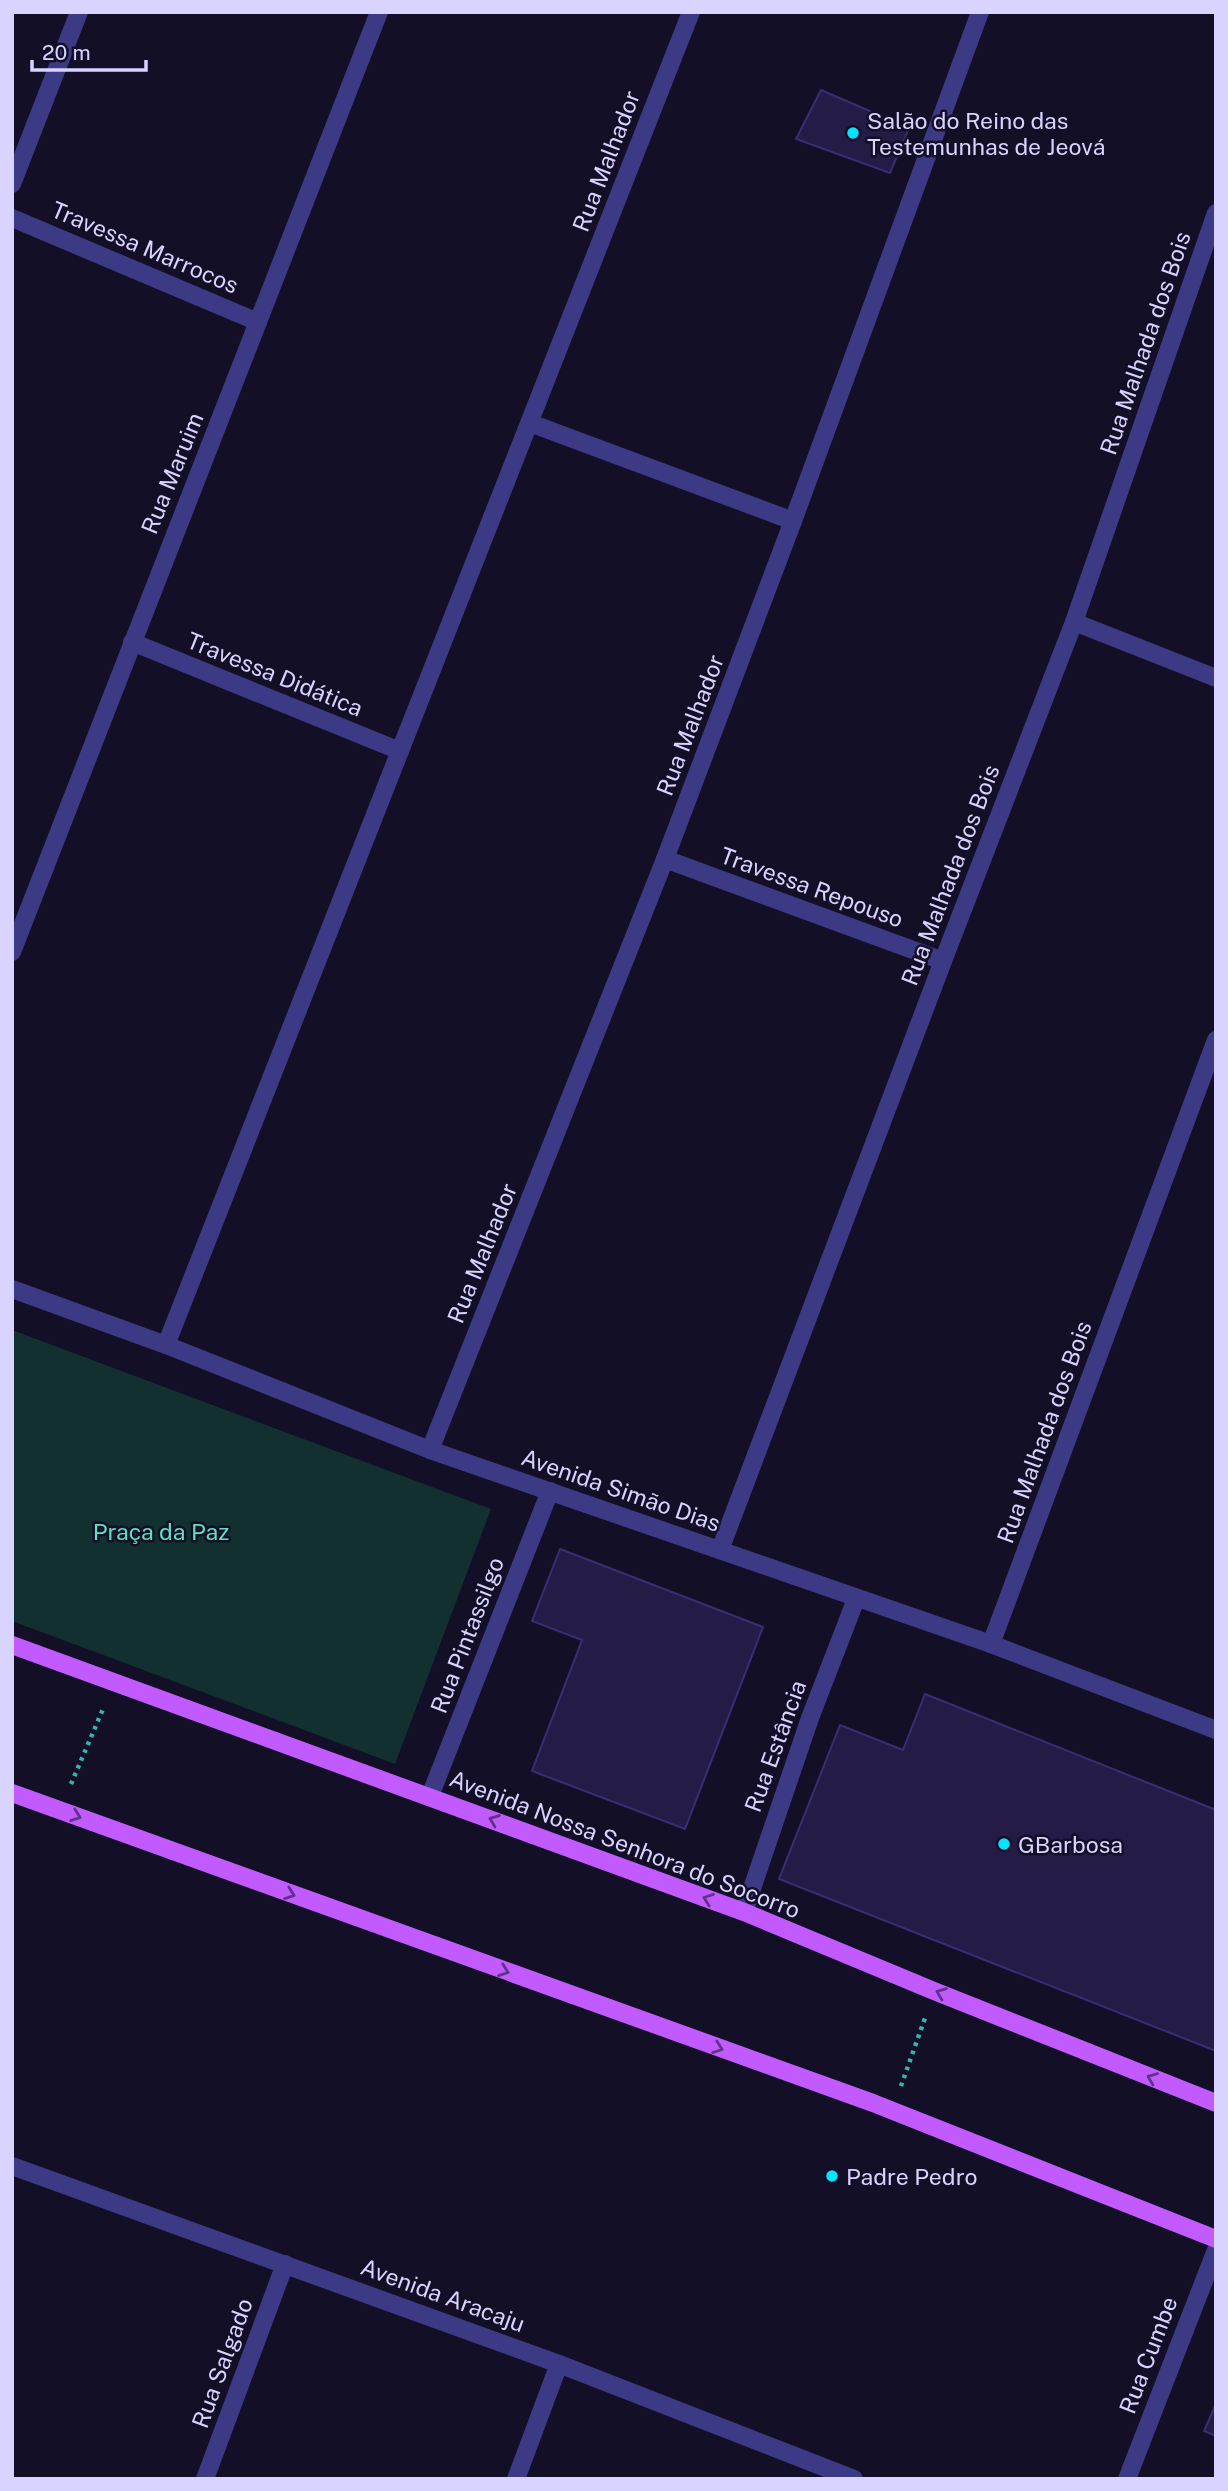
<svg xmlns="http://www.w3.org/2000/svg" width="1228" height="2491" viewBox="0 0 1228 2491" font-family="'Public Sans',sans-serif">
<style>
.green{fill:#12302f}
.building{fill:#241b47;stroke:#3b2d73;stroke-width:2}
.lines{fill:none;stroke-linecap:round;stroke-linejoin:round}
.path{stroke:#2fb8b0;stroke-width:4.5;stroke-dasharray:3.5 5;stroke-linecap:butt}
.minor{stroke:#3d3a85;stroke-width:18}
.major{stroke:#c25bff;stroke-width:18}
.oneway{stroke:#623188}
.poi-dot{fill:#00e5ff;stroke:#130f26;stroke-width:2.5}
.labels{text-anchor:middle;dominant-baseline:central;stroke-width:5;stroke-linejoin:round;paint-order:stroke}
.poi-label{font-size:23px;fill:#d9d4ff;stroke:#130f26;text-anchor:start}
.street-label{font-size:23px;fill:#d9d4ff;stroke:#130f26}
.park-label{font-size:23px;fill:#5fe0c0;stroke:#130f26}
</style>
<rect width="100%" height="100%" fill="#130f26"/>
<path class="green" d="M12,1330l479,179 -96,255 -383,-143z"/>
<g class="building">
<path d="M821,90l88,38 -19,45 -94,-34z"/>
<path d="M560,1549l203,78 -78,202 -153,-58 50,-131 -50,-19z"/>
<path d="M925,1694l291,116v241l-437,-172 61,-154 63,25z"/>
<path d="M1216,2404v32l-12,-5z"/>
</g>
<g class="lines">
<g class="path">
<path d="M71,1784l32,-75"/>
<path d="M901,2086l24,-68"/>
</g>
<g class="minor">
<path d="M12,184l67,-172"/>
<path d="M12,218l246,104"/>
<path d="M530,423l263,98"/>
<path d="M1074,622l142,56"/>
<path d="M132,642l268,109"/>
<path d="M665,859l278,102"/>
<path d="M12,952l367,-940"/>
<path d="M12,1289l154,56 264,105 561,194 225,86"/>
<path d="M166,1345l525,-1333"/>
<path d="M430,1450l235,-591 128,-338 187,-509"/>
<path d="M720,1550l223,-589 131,-339 142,-409"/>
<path d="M991,1644l225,-604"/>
<path d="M430,1796l120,-305"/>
<path d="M744,1912l66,-194 46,-119"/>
<path d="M12,2166l547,198 295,115"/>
<path d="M205,2479l80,-215"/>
<path d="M516,2479l43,-115"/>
<path d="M1127,2479l89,-229"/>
</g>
<g class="major">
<path d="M12,1645l732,267 190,79 282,112"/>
<path d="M12,1793l861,310 343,136"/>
</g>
</g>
<defs><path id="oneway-chevron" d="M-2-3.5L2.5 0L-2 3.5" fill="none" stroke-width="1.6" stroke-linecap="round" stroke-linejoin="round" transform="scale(1.75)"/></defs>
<g class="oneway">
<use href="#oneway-chevron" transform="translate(76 1816) rotate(20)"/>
<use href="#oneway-chevron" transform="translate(494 1820) rotate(-159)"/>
<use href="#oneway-chevron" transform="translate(290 1894) rotate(20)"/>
<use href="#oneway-chevron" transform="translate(708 1899) rotate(-160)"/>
<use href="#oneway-chevron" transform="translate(504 1971) rotate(20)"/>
<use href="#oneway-chevron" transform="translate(941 1993) rotate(-158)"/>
<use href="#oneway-chevron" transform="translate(718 2048) rotate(20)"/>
<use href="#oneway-chevron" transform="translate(1152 2078) rotate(-158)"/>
</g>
<g class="poi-dot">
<circle cx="853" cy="133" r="7"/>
<circle cx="1004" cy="1844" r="7"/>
<circle cx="832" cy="2176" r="7"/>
</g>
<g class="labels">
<g class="poi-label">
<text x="867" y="120">Salão do Reino das<tspan x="867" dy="26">Testemunhas de Jeová</tspan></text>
<text x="1018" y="1844">GBarbosa</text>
<text x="846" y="2176">Padre Pedro</text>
</g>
<g class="street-label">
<text transform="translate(606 161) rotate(-69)">Rua Malhador</text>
<text transform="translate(145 247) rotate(23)">Travessa Marrocos</text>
<text transform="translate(1145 343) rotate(-71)">Rua Malhada dos Bois</text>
<text transform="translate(172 473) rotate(-68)">Rua Maruim</text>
<text transform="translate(275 674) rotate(22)">Travessa Didática</text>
<text transform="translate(690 725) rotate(-69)">Rua Malhador</text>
<text transform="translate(950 875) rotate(-69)">Rua Malhada dos Bois</text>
<text transform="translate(812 887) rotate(20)">Travessa Repouso</text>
<text transform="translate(482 1253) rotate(-68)">Rua Malhador</text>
<text transform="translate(1044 1432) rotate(-70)">Rua Malhada dos Bois</text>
<text transform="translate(621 1490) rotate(19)">Avenida Simão Dias</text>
<text transform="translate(467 1635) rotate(-69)">Rua Pintassilgo</text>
<text transform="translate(775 1746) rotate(-70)">Rua Estância</text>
<text transform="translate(625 1844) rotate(21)">Avenida Nossa Senhora do Socorro</text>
<text transform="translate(443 2295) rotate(20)">Avenida Aracaju</text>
<text transform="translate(1148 2355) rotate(-69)">Rua Cumbe</text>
<text transform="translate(222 2363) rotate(-70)">Rua Salgado</text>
</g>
<g class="park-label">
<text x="161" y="1531">Praça da Paz</text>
</g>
</g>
<rect width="1228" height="2491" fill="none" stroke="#d9d4ff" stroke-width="28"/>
<path d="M32 60v10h114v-10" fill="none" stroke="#d9d4ff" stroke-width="3.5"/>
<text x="42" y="60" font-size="21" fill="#d9d4ff" stroke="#130f26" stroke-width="5" paint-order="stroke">20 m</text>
</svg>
